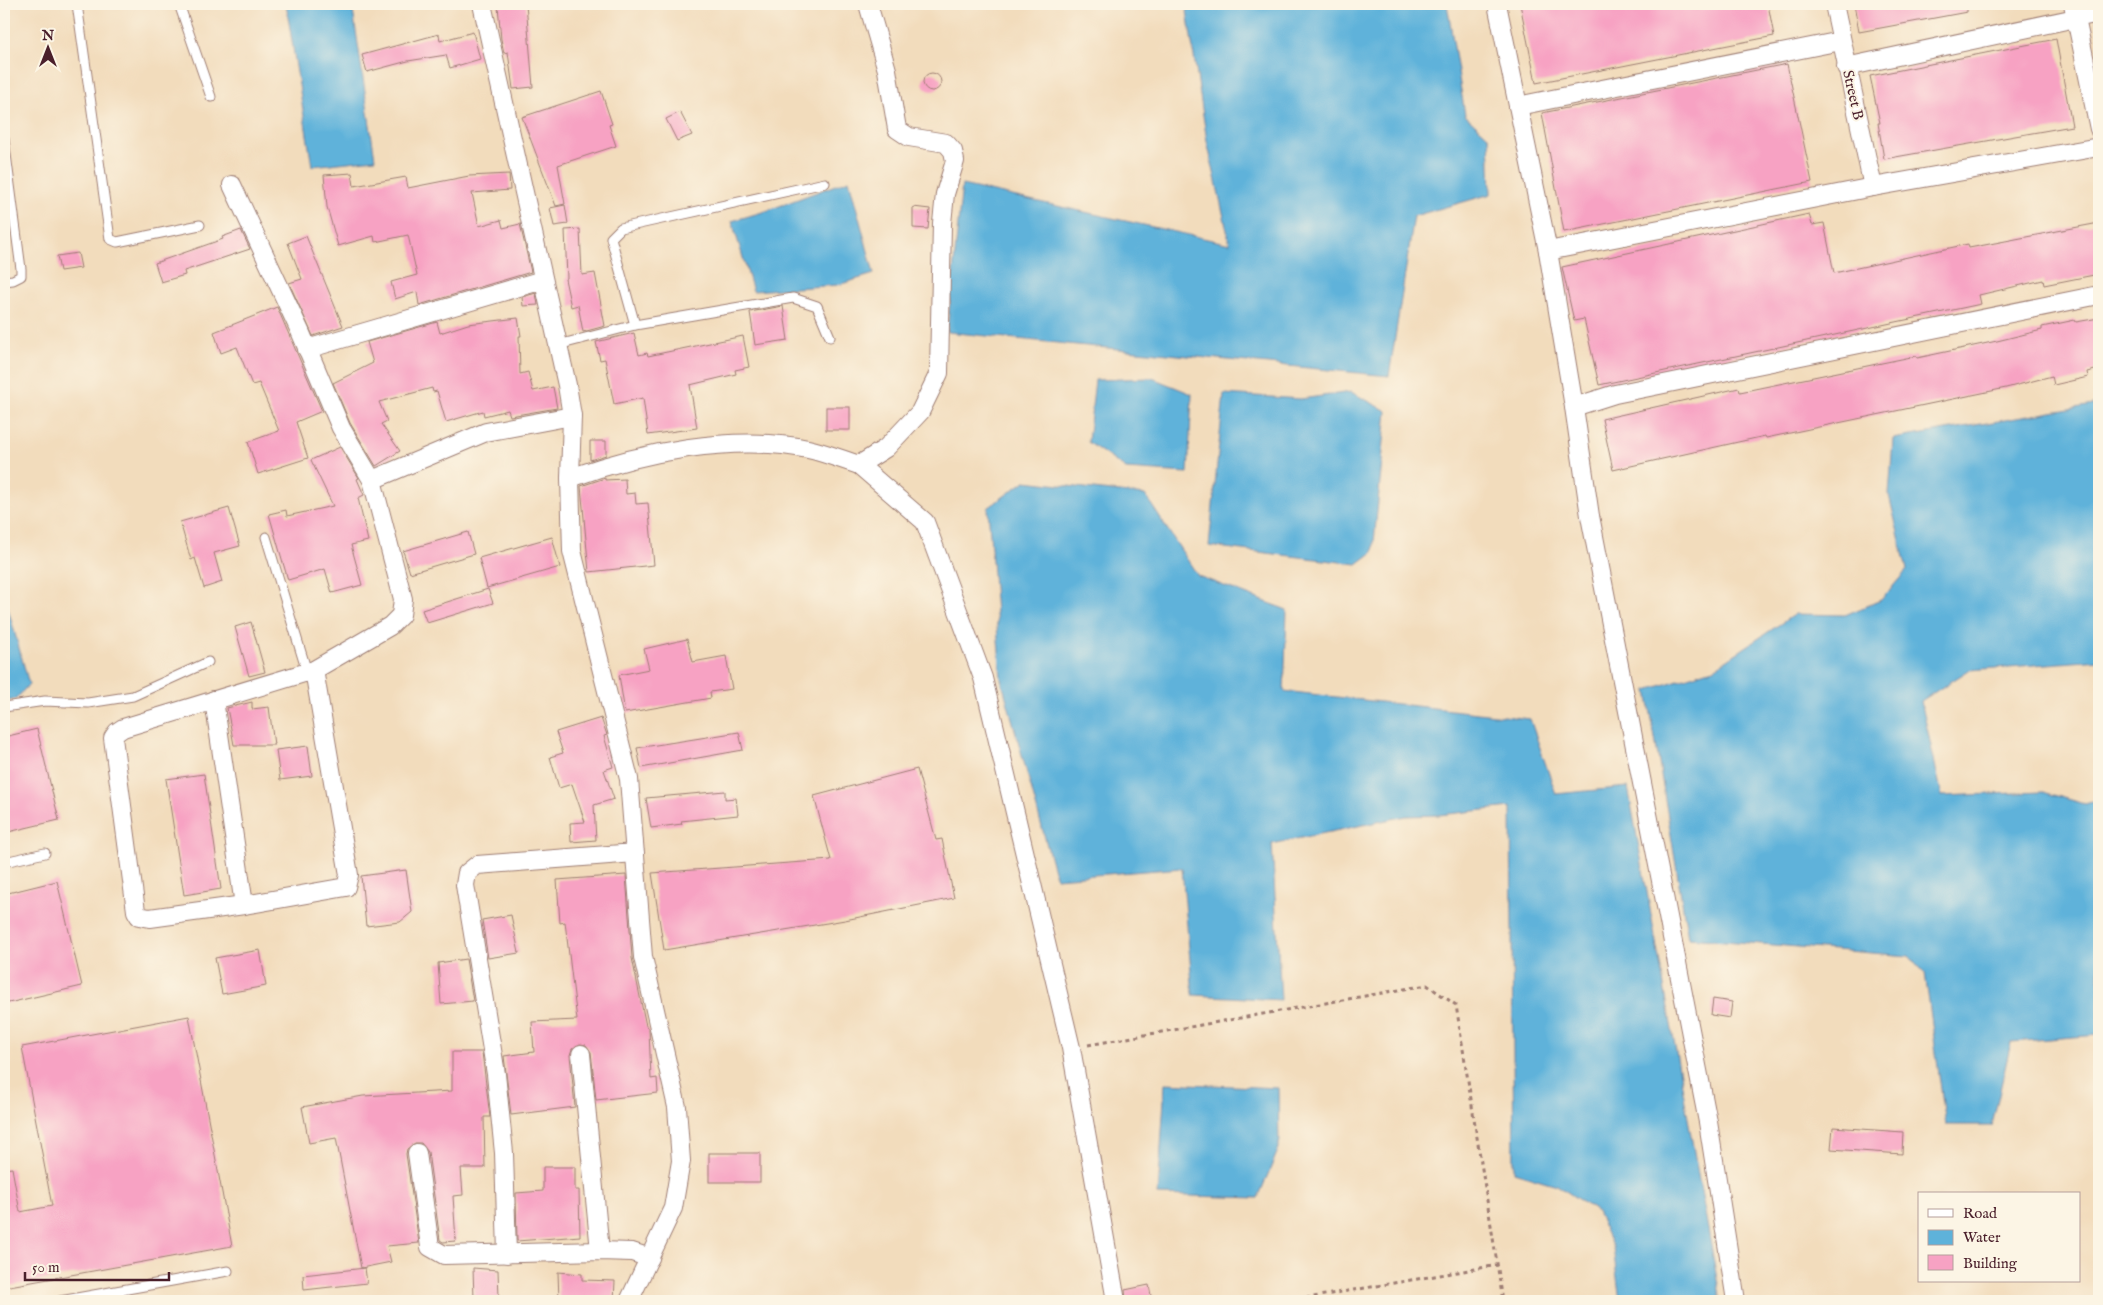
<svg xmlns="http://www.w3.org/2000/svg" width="2103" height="1305" viewBox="0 0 2103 1305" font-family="'IM FELL English',serif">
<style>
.water{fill:#5eb2da;stroke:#546882}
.building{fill:#f7a2c3}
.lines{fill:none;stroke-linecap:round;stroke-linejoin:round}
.lane-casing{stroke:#9e7e74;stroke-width:11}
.street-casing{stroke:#9e7e74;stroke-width:20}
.path{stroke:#9e7e74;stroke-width:3;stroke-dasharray:4 4;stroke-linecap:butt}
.lane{stroke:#fff;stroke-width:9}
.street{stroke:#fff;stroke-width:18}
.labels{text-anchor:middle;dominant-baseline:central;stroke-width:4;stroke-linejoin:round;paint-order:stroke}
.street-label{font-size:15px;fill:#4a1f2b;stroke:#fcf5e5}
</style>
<rect width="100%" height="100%" fill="#fcf5e5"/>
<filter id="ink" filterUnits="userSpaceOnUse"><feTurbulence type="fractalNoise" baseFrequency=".02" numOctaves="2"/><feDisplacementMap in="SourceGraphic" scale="10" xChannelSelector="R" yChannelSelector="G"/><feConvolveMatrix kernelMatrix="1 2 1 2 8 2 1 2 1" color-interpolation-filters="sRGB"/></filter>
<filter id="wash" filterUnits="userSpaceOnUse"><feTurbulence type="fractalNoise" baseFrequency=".0096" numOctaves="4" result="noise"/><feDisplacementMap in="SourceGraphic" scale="20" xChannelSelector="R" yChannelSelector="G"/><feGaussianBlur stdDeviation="1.12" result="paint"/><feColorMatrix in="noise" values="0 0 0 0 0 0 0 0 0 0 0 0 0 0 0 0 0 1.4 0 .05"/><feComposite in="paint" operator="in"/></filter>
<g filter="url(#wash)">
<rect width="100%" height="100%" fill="#f2dcbc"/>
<g class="water">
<path d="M286,4h66l23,155 -63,7z"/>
<path d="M1186,4h261l18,111 24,22 2,57 -77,22 -25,160 -442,-44 15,-147 268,59 -23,-103z"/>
<path d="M849,180l25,94 -36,11 -85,6 -21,-70 34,-10z"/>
<path d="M1152,378l40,16 -4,79 -62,-4 -38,-27 7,-62z"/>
<path d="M1351,392l36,19 -14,141 -16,12 -148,-18 15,-152 77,5z"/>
<path d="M2099,404v256l-130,10 -48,31 21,95 101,-4 42,12 14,-4v235l-88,7 -19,83h-46l-21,-152 -16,-17 -221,-18 -41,-248 66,-21 82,-55 50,1 36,-15 26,-30 -18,-75 4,-56z"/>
<path d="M1025,481l120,14 53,81 89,34 -3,81 246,28 26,75 72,-7 93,514h-101l-7,-54 -16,-35 -40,-27 -43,-13 -3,-365 -72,8 -33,1 -134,28 9,156 -88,-5 -11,-127 -126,10 -55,-199 -13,-171z"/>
<path d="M4,594l25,90 -13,15 -12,3z"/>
<path d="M1165,1083l113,5 1,60 -21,50 -100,-3z"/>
</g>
<g id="blocks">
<g class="building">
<path d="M502,4h24l7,83 -20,2 -5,-37 -4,1 -3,-14 -3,-33h4z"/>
<path d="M1520,4h248l6,32 -238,47z"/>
<path d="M1854,4h113v8l-108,20z"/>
<path d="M473,32l7,27 -30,9 -4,-13 -38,6 -41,11 -5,-17 77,-21 1,7z"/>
<path d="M2056,39l16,87 -188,33 -6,-36h2l-10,-47z"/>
<path d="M1787,64l25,118 -248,50 -22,-119z"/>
<circle cx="932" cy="82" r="9"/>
<path d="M601,91l11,33 -3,1 7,21 -58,19 7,39 -9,2 -34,-89z"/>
<path d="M680,112l12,23 -15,6 -11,-22z"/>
<path d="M352,173l2,13 52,-9 2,11 61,-12 40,-2 1,16 -38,3 7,33 22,-6 2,8 17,-4 11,48 -112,33 -2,-13 -22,7 -4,-17 26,-7 -9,-40 -33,7 -1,-6 -36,10 -11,-39 -3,-32z"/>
<path d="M565,205l3,19 -14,2 -4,-18z"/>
<path d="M913,207l17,2 -2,20 -15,-1z"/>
<path d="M1809,214l3,11 12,-2 10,50 134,-29 1,4 130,-25v51l-55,11 -1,-5 -64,15 2,9 -382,81 -15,-66 -10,2 -12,-54z"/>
<path d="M580,229l2,46 13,-2 10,53 -22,6 -5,-27 -7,2 -6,-28 2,-1 -2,-48z"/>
<path d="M241,230l9,19 -66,22 1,4 -24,7 -6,-19 68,-24 -1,-2z"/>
<path d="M306,236l37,90 -30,10 -24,-53 13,-4 -14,-36z"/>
<path d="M78,253l3,15 -21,3 -3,-15z"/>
<path d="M536,293l2,12 -15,1 -1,-9z"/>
<path d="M783,306l5,34 -33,5 -5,-33z"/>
<path d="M277,307l45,104 -26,11 12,36 -50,16 -10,-32 31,-11 -20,-48 -7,2 -15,-38 -16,6 -7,-21z"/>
<path d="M518,318l3,18h-2l1,38 8,-2 5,19 20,-4 4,21 -47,8 -2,-6 -24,6 -1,-5 -37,11 -9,-31 -4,1 -1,-4 -53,14 8,19 -6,3 19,27 -24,15 -26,-43 -17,-40 40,-20 -6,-21 70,-20 3,11 28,-9z"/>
<path d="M2099,318v51l-12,3 1,5 -34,8 -2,-9 -46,12 -240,50 -1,-2 -152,34 -11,-51 137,-31 1,4 176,-36 1,2 80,-17 45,-11v-3l33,-7 1,2z"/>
<path d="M634,333l5,22 8,-2 1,3 95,-20 6,31 -14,3 1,4 -46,11 7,43 -49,7 -5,-37 -29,6 -9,-45 -5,1 -4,-18z"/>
<rect x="826" y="407" width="24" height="23"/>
<path d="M590,441h16v14l-16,5z"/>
<path d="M340,447l19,31 -2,1 7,16 -6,3 10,43 -17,4 11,40 -30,8 -7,-24 -37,11 -19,-66 17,-4 1,6 46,-10 -22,-46z"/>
<path d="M605,478v2l20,-1 1,15 9,-1 1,11 12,-1 6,62 -65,7 -8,-86z"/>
<path d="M229,508l11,38 -26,7 8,29 -18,6 -9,-30 -4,2 -11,-38z"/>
<path d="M468,532l6,22 -64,19 -7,-22z"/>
<path d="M552,537l8,30 -73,21 -8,-30z"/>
<path d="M488,589l5,14 -66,20 -5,-13z"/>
<path d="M251,622l14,50 -16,4 -14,-49z"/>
<path d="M687,639l6,23 33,-6 6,33 -22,3 1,6 -86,15 -6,-38 30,-6 -5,-20z"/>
<path d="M252,702v7l17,-2 5,38h-40l-7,-37z"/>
<path d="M601,718l6,17 -3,1 9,31 -9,3 10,29 -20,6 2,35 -25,2 -1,-19 15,-1 -13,-38 -13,4 -9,-31 13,-4 -7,-21z"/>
<path d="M37,729l22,91 -55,13v-96z"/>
<path d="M739,732l4,18 -102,18 -4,-20z"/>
<path d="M308,746l4,30 -32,4 -4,-30z"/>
<path d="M917,769l19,71 6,-1 12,59 -109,22 -181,30 -12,-77 179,-13 -17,-64z"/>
<path d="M204,774l17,115 -37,6 -18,-116z"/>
<path d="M725,791v8l11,-1 2,17 -57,6 1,3 -31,4 -5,-30z"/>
<path d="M406,870l6,42 -12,10 -34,4 -5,-50z"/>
<path d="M626,875l6,83 14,68 3,4 2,49 6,-1 1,15 -62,7 -5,-48 -5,-7 -6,-1 -8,5 -2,6 5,52 -64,8 -7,-59 30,-4 -2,-30 45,-2 -12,-98 -5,1 -3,-43z"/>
<path d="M57,881l25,105 -78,18v-110z"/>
<path d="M511,915l8,38 -31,5 -6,-38z"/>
<path d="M260,950l6,36 -44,8 -7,-36z"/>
<path d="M466,959l7,42 -32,3 -3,-41z"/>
<path d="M1713,999l19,3 -2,16 -19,-3z"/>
<path d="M189,1016l43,230 -228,41v-118l8,-1 8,44 32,-6 -30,-159z"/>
<path d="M452,1052h30l8,65h-6l1,51h-24l2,27 -10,1 3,45 -13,1 -3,-2 -12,-88 -7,-9h-6l-8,6 -1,5 13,89 -32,3 4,16 -30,6 -25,-130 -27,5 -7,-36 61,-11 89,-5z"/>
<path d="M1833,1127l70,5 -1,22 -71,-5z"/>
<rect x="709" y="1153" width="51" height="29"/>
<path d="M543,1167h32v23h4l1,46 -63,5 -1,-48 27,-2z"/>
<path d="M365,1268l2,15 -63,7 -1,-15z"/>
<path d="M473,1268l25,2 1,28 -25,1z"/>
<path d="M558,1272l24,2v6l33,1 -1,20h-55z"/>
<path d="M1149,1285l3,16h-26l-1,-11z"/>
</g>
</g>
</g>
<g filter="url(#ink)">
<use href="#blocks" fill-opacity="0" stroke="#9e7e74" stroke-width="1"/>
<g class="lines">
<defs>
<g id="lane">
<path d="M77,4l33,235 7,3 83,-17"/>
<path d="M179,4l32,93"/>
<path d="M4,139l17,130v7l-8,4 -9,1"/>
<path d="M635,325l-24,-87 10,-10 204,-45"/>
<path d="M558,345l77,-20 158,-27 24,8 13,31"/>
<path d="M266,537l41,135"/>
<path d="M4,707l41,-6 43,2 45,-7 75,-34"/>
<path d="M4,862l41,-9"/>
<path d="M60,1301l168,-30"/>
</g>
<g id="street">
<path d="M482,4l85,381 5,31 -2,62 2,73 57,228 14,178 34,150 4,54 -8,47 -44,93"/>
<path d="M1497,4l51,247 26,156 41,-13 484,-99"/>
<path d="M1834,4l39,183"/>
<path d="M2073,4l26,125"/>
<path d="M1846,67l253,-54"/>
<path d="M1518,106l323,-65"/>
<path d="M232,185l68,146 41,97 31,52 31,119 -2,16 -11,11 -76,44 -191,58 -6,4 -4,6 23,173 3,5 11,2 94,-13 102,-18 3,-12 -35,-205"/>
<path d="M1548,251l325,-64 226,-40"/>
<path d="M307,349l236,-69"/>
<path d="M1574,407l16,109 118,606 28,179"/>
<path d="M859,465l66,57 58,156 88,370 45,253"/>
<path d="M570,478c72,-26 162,-44 238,-29 18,4 35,11 51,16l27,-17 34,-36 19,-39 3,-150 3,-29 10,-33 -2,-10 -7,-8 -37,-6 -12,-8 -10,-59 -19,-66"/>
<path d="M372,480l114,-48 86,-16"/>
<path d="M214,700l30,205"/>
<path d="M581,1054l19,197"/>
<path d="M417,1153l13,94 14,8 156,-4 32,1 18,6"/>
<path d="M507,1254l-3,-101 -8,-79 -31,-189 2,-12 10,-8 158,-12"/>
</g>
</defs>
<use href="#lane" class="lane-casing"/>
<use href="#street" class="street-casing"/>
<g class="path">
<path d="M1088,1045l339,-60 29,20 47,296"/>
<path d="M1290,1301l208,-36"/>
</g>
<use href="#lane" class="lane"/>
<use href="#street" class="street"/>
</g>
</g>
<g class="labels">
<g class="street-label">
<text transform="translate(1853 95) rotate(77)">Street B</text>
</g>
</g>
<rect width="2103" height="1305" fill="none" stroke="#fcf5e5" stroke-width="20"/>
<rect x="1918" y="1192" width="162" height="90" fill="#fcf5e5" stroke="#b59f9b"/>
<rect x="1928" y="1209" width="25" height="8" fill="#ffffff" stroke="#b59f9b"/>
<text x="1963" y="1218" font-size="15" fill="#4a1f2b">Road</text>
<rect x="1928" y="1230" width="25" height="15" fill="#5eb2da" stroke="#b59f9b"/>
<text x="1963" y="1242" font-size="15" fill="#4a1f2b">Water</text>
<rect x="1928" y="1255" width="25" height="15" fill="#f7a2c3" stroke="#b59f9b"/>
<text x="1963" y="1268" font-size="15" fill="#4a1f2b">Building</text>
<g transform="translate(48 48)" stroke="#fcf5e5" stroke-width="4" paint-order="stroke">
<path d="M0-4L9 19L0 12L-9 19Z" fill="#4a1f2b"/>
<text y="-8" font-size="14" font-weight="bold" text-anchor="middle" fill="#4a1f2b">N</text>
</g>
<path d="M25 1272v8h144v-8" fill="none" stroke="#4a1f2b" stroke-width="2.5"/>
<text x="32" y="1272" font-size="15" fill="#4a1f2b" stroke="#fcf5e5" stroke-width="4" paint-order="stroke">50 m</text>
</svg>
